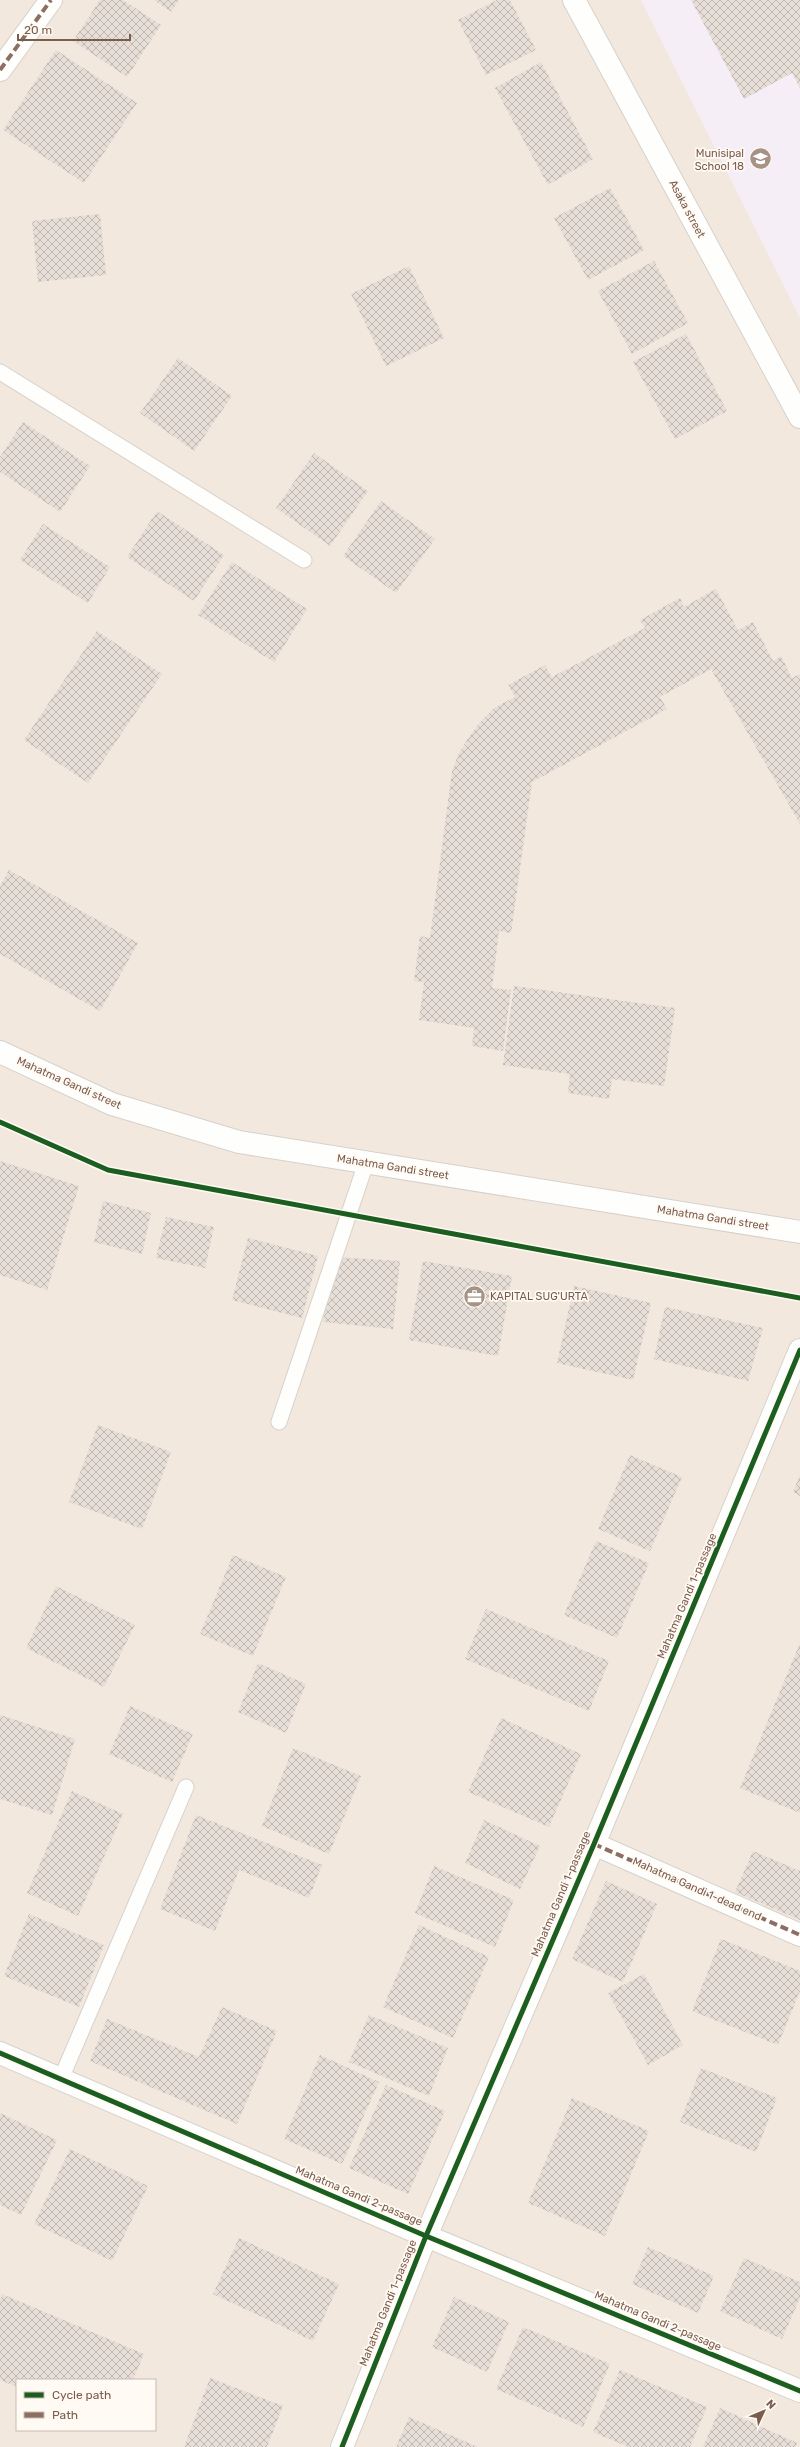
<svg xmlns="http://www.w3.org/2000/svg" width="800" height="2447" viewBox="0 0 800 2447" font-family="Rubik,sans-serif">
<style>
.residential{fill:#f2e8de;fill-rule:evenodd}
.education{fill:#f6eef6}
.building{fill:url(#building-cross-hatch)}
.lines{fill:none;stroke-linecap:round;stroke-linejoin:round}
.service-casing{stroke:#d7d1cb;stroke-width:17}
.minor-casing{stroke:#d7d1cb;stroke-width:24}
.tertiary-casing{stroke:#d7d1cb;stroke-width:24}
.service{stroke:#fefefd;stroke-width:15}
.minor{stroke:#fefefd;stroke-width:22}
.tertiary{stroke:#fefefd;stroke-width:22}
.quiet{stroke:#8d6e63;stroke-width:4;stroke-dasharray:8 4;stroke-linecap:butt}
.cycleway-casing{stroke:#fffaf3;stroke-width:8}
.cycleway{stroke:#1b5e20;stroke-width:5}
.labels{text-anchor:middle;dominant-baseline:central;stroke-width:3.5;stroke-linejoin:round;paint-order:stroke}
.poi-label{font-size:11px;fill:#7a5c4d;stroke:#fffaf3;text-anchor:end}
.street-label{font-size:11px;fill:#7a5c4d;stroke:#fffaf3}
</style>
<defs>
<pattern id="building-cross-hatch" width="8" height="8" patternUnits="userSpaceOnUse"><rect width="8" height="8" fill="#e6ded7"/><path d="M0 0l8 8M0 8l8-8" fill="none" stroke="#bfb7b1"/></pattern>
</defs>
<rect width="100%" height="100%" fill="#f9f5f0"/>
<path class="residential" d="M0,0h800v2447h-800zM17,2380h138v50h-138z"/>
<path class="education" d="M641,0h159v318z"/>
<g class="building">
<path d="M100,0h23l38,25 -34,52 -54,-36z"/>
<path d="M154,0h25l-8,12z"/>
<path d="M497,0h13l26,50 -50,25 -28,-55z"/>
<path d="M691,0h109v88l-8,-15 -48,26z"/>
<path d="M56,50l81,53 -53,80 -81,-53z"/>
<path d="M541,62l52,97 -45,26 -53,-97z"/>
<path d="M610,188l34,62 -56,30 -34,-62z"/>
<path d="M100,214l6,61 -68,7 -6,-61z"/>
<path d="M654,261l34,62 -56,31 -34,-63z"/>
<path d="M409,266l35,72 -58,28 -35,-72z"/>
<path d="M686,334l41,77 -52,28 -42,-77z"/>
<path d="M178,358l54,38 -38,55 -54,-38z"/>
<path d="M23,422l67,44 -30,46 -60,-40v-15z"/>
<path d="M314,453l54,38 -38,55 -54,-38z"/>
<path d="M381,501l54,38 -39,54 -53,-37z"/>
<path d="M157,511l67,44 -30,46 -67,-44z"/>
<path d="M43,524l67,43 -22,36 -68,-43z"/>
<path d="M232,562l75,47 -33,53 -76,-47z"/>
<path d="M716,589l22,41 15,-8 20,39 8,-5 11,22 8,-4v150l-89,-155 -51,28 7,12 -135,73 -21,151 -12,-2 -7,57 19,2 -8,61 -31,-5 2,-18 -55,-8 5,-38 -10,-1 6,-45 10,2 22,-167 7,-18 10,-16 12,-16 13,-13 21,-11 -7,-12 37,-20 7,12 93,-49 -5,-8 40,-22 4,9z"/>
<path d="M97,631l65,43 -74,109 -64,-43z"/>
<path d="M9,870l129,73 -38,68 -100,-57v-68z"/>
<path d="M514,986l161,22 -11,78 -52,-7 -3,20 -41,-6 2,-19 -67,-9z"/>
<path d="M0,1161l79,25 -32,104 -47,-15z"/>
<path d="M103,1201l48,12 -9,41 -48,-12z"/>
<path d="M166,1217l48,10 -9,41 -49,-10z"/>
<path d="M248,1238l70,18 -16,62 -70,-18z"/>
<path d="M335,1257l65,4 -7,68 -70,-7z"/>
<path d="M423,1261l89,15 -14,80 -89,-16z"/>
<path d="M574,1286l77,17 -18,77 -76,-17z"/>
<path d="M665,1307l98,21 -15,53 -94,-22z"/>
<path d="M98,1425l73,27 -29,77 -73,-27z"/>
<path d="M630,1455l52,22 -32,74 -52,-22z"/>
<path d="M800,1475v21l-7,-4z"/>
<path d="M596,1541l53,22 -32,75 -53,-23z"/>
<path d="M233,1555l53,22 -33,79 -53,-22z"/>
<path d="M56,1586l79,39 -31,62 -78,-39z"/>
<path d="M486,1609l123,52 -20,50 -124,-52z"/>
<path d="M800,1643v170l-60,-25z"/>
<path d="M258,1663l48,21 -20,49 -48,-21z"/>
<path d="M130,1706l63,28 -21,48 -63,-28z"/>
<path d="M0,1715l75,24 -23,76 -52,-16z"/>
<path d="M501,1718l80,36 -32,73 -81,-35z"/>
<path d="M293,1748l68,28 -32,78 -67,-28z"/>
<path d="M72,1791l51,23 -45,102 -51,-23z"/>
<path d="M196,1815l126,50 -13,33 -70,-28 -24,61 -55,-22z"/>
<path d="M484,1820l56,26 -20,43 -55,-26z"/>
<path d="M753,1851l47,20v49l-65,-28z"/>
<path d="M434,1866l80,34 -19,47 -80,-34z"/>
<path d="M606,1881l51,23 -34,78 -51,-23z"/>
<path d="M29,1914l75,31 -25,62 -75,-31z"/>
<path d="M419,1925l70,32 -36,81 -70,-31z"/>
<path d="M721,1939l79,32v20l-22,54 -86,-34z"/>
<path d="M644,1974l39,71 -35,20 -40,-72z"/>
<path d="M222,2007l55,24 -40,93 -147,-63 17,-42 92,38z"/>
<path d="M369,2015l79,33 -19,48 -80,-34z"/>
<path d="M320,2055l59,27 -37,82 -58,-25z"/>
<path d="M701,2068l76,30 -21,54 -76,-30z"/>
<path d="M386,2085l59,26 -37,83 -59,-26z"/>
<path d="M572,2098l77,33 -44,105 -77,-33z"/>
<path d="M0,2113l57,27 -36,75 -21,-10z"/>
<path d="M70,2149l78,37 -36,75 -78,-37z"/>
<path d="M239,2238l100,46 -26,57 -100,-47z"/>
<path d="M648,2247l66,29 -16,37 -66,-29z"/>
<path d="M744,2258l56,24v16l-18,41 -62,-28z"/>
<path d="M2,2294l142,60 -11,26h-116v7l-17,-7v-80z"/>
<path d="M454,2297l55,25 -22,50 -55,-25z"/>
<path d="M523,2327l87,37 -27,63 -87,-38z"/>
<path d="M620,2370l87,37 -17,40h-62l-35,-15z"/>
<path d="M210,2378l73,28 -16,41h-83z"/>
<path d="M720,2408l77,35 -2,4h-92z"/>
<path d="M409,2417l69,30h-82z"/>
</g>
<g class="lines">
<defs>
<g id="service">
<path d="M0,372l304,188"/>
<path d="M279,1422l87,-259"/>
<path d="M60,2081l126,-294"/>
</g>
<g id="minor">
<path d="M574,0l226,417"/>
<path d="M0,70l51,-70"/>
<path d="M594,1844l206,91"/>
<path d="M0,2053l426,183 374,155"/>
<path d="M342,2447l84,-211 168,-392 206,-494"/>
</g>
<path id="tertiary" d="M0,1052l112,52 127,38 561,90"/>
</defs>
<use href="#service" class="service-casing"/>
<use href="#minor" class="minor-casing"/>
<use href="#tertiary" class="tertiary-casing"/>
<use href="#service" class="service"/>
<use href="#minor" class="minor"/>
<use href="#tertiary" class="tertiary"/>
<g class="quiet">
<path d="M0,70l51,-70"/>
<path d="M594,1844l206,91"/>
</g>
<defs>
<g id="cycleway">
<path d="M0,1122l108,48 692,128"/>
<path d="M0,2053l426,183 374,155"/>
<path d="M342,2447l84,-211 168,-392 206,-494"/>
</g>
</defs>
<use href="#cycleway" class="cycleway-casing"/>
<use href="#cycleway" class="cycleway"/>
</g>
<defs>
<symbol id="school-disc" viewBox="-11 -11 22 22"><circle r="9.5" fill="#a69286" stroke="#fffaf3"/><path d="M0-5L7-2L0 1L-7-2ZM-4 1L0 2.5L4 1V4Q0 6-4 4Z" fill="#fff"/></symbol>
<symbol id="office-disc" viewBox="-11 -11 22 22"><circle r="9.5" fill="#a69286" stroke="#fffaf3"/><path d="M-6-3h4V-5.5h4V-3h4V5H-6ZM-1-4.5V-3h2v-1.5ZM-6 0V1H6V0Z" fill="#fff"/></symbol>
</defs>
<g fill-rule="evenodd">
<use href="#school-disc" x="748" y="146" width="25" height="25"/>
<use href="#office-disc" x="462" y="1284" width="25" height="25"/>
</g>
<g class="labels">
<g class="poi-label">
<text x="744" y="153">Munisipal<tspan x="744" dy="13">School 18</tspan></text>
<text x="490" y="1296" text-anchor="start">KAPITAL SUG'URTA</text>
</g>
<g class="street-label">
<text transform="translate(687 209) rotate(62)">Asaka street</text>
<text transform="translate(69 1083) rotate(24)">Mahatma Gandi street</text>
<text transform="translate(393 1167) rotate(9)">Mahatma Gandi street</text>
<text transform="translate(713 1218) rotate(9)">Mahatma Gandi street</text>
<text transform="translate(687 1596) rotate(-67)">Mahatma Gandi 1-passage</text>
<text transform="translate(697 1889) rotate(24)">Mahatma Gandi 1-dead end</text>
<text transform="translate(561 1894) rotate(-67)">Mahatma Gandi 1-passage</text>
<text transform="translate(359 2196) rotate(23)">Mahatma Gandi 2-passage</text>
<text transform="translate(388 2303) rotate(-68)">Mahatma Gandi 1-passage</text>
<text transform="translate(658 2321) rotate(23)">Mahatma Gandi 2-passage</text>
</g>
</g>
<rect x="16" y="2379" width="140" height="52" fill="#fffaf3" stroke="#cabbb1"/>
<rect x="24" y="2392" width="20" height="6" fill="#1b5e20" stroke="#cabbb1"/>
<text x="52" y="2399" font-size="12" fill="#7a5c4d">Cycle path</text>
<rect x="24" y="2412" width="20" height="6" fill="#8d6e63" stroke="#cabbb1"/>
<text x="52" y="2419" font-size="12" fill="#7a5c4d">Path</text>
<g transform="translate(764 2411) rotate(46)" stroke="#fffaf3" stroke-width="3" paint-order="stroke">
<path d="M0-3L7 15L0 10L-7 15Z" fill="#7a5c4d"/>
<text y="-6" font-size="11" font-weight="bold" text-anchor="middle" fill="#7a5c4d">N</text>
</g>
<path d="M18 34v6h112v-6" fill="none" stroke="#7a5c4d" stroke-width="2"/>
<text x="24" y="34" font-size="12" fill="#7a5c4d" stroke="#fffaf3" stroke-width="3" paint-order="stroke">20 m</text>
</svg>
